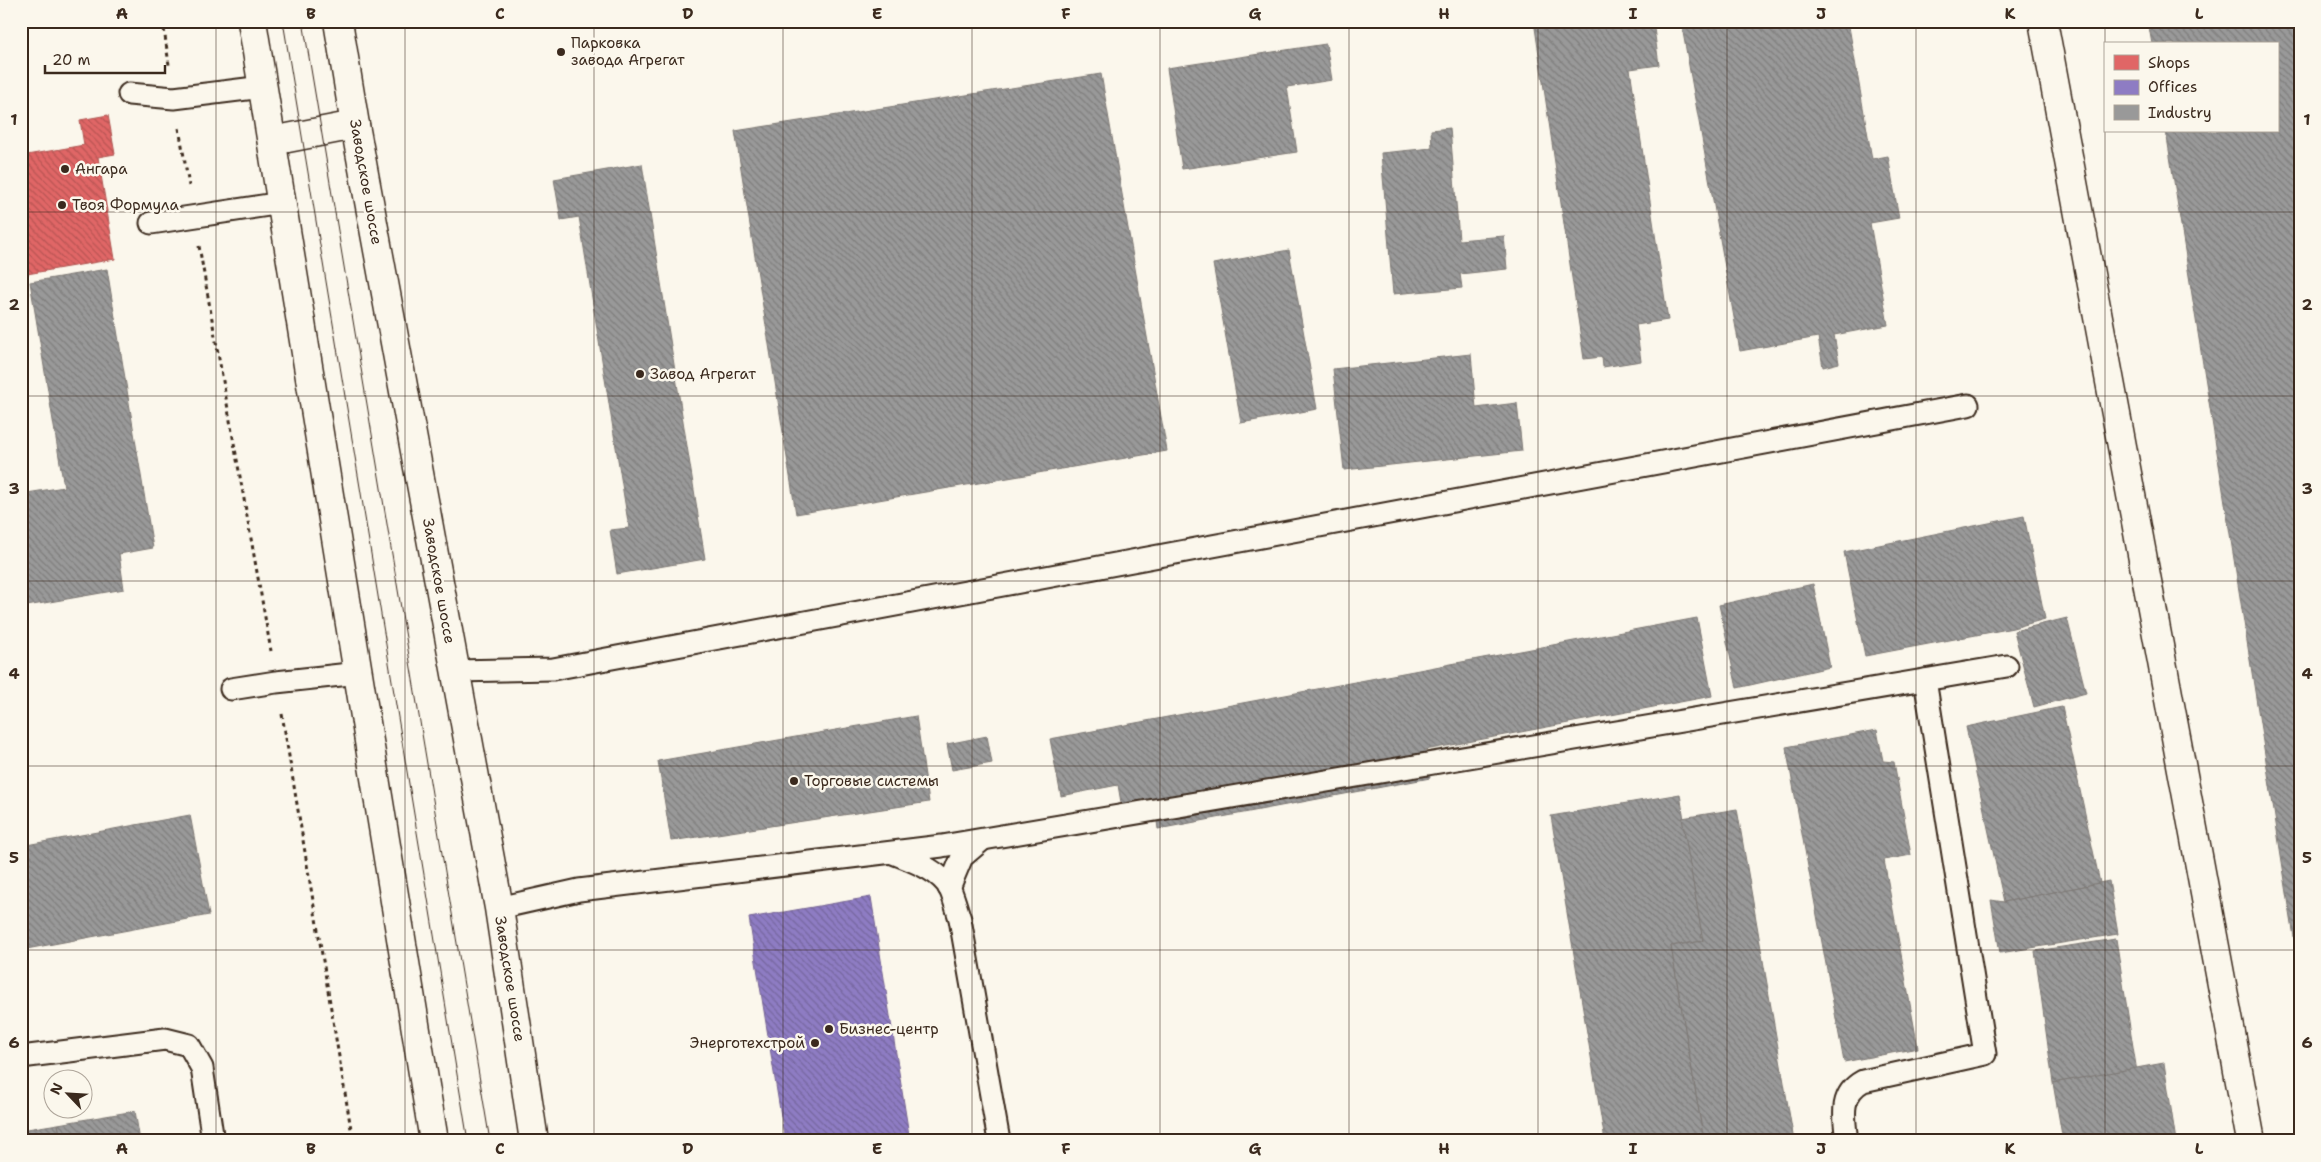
<svg xmlns="http://www.w3.org/2000/svg" width="2321" height="1162" viewBox="0 0 2321 1162" font-family="'Shantell Sans',sans-serif">
<style>
.shops{fill:url(#shops-back-hatch);stroke:#ae5450}
.offices{fill:url(#offices-back-hatch);stroke:#756392}
.industry{fill:url(#industry-back-hatch);stroke:#7d7874}
.lines{fill:none;stroke-linecap:round;stroke-linejoin:round}
.service-casing{stroke:#3b2a1e;stroke-width:25}
.minor-casing{stroke:#3b2a1e;stroke-width:31}
.secondary-casing{stroke:#3b2a1e;stroke-width:31}
.primary-casing{stroke:#3b2a1e;stroke-width:31}
.path{stroke:#3b2a1e;stroke-width:3;stroke-dasharray:4 4;stroke-linecap:butt}
.service{stroke:#fbf7ec;stroke-width:21}
.minor{stroke:#fbf7ec;stroke-width:28}
.secondary{stroke:#fbf7ec;stroke-width:28}
.primary{stroke:#fbf7ec;stroke-width:28}
.tram{stroke:#3b2a1e;stroke-width:1}
.grid{fill:none;stroke:#3b2a1e;stroke-width:1;stroke-opacity:0.55}
.poi-dot{fill:#3b2a1e;stroke:#fbf7ec;stroke-width:2}
.labels{text-anchor:middle;dominant-baseline:central;stroke-width:5;stroke-linejoin:round;paint-order:stroke}
.poi-label{font-size:15px;fill:#3b2a1e;stroke:#fbf7ec;text-anchor:start}
.street-label{font-size:15px;fill:#3b2a1e;stroke:#fbf7ec}
.neatline{fill:none;stroke:#3b2a1e;stroke-width:2}
.grid-label{font-size:16px;text-anchor:middle;font-weight:bold;fill:#3b2a1e}
</style>
<defs>
<pattern id="shops-back-hatch" width="6" height="6" patternUnits="userSpaceOnUse" patternTransform="scale(1.25)"><rect width="6" height="6" fill="#e06666"/><path d="M-1 5l2 2M0 0l6 6M5-1l2 2" fill="none" stroke="#b75453"/></pattern>
<pattern id="offices-back-hatch" width="6" height="6" patternUnits="userSpaceOnUse" patternTransform="scale(1.25)"><rect width="6" height="6" fill="#8e7cc3"/><path d="M-1 5l2 2M0 0l6 6M5-1l2 2" fill="none" stroke="#75669e"/></pattern>
<pattern id="industry-back-hatch" width="6" height="6" patternUnits="userSpaceOnUse" patternTransform="scale(1.25)"><rect width="6" height="6" fill="#999"/><path d="M-1 5l2 2M0 0l6 6M5-1l2 2" fill="none" stroke="#7e7d7c"/></pattern>
</defs>
<rect width="100%" height="100%" fill="#fbf7ec"/>
<filter id="ink" filterUnits="userSpaceOnUse"><feTurbulence type="fractalNoise" baseFrequency=".02" numOctaves="2"/><feDisplacementMap in="SourceGraphic" scale="10" xChannelSelector="R" yChannelSelector="G"/><feConvolveMatrix kernelMatrix="1 2 1 2 8 2 1 2 1" color-interpolation-filters="sRGB"/></filter>
<g filter="url(#ink)">
<path class="shops" d="M108,115l7,39 -17,3 17,102 -88,15 -6,-34v-84l63,-11 -4,-25z"/>
<path class="offices" d="M871,897l39,244h-125l-36,-223z"/>
<g class="industry">
<path d="M1534,21h119l6,44 -29,4 38,251 -32,5 5,36 -38,6 -1,-10 -18,2z"/>
<path d="M1681,21h167l24,138 16,-3 11,62 -29,5 18,102 -54,10 5,28 -16,4 -5,-30 -78,14z"/>
<path d="M2148,21h152v954l-134,-844h111v-87h-125z"/>
<path d="M1326,44l6,36 -45,7 10,65 -115,17 -15,-101z"/>
<path d="M1101,74l66,377 -371,63 -61,-383z"/>
<path d="M1450,128l9,112 45,-4 3,33 -47,5 2,14 -69,6 -12,-141 51,-5 -1,-18z"/>
<path d="M642,164l63,395 -88,15 -7,-44 19,-2 -50,-311 -18,3 -7,-41z"/>
<path d="M1289,250l28,159 -76,14 -28,-159z"/>
<path d="M107,269l46,279 -34,6 5,35 -103,18v-113l43,-7 -34,-205z"/>
<path d="M1471,354l5,54 41,-5 5,48 -178,19 -11,-101z"/>
<path d="M2024,516l21,103 -32,9 -148,28 -21,-104z"/>
<path d="M1813,584l17,83 -93,21 -18,-83z"/>
<path d="M1697,618l15,78 -287,54 5,28 -272,51 -2,-15 -32,6 -6,-35 -57,11 -11,-57z"/>
<path d="M2067,618l19,75 -52,14 -20,-76z"/>
<path d="M2062,707l38,176 -96,19 -38,-175z"/>
<path d="M916,716l13,86 -258,39 -13,-80z"/>
<path d="M1877,730l6,31 11,1 17,93 -27,5 34,188 -74,14 -58,-315z"/>
<path d="M987,736l5,27 -40,7 -5,-26z"/>
<path d="M1680,794l23,147 -32,5 33,195h-99l-54,-325z"/>
<path d="M1737,809l57,332h-90l-33,-195 32,-5 -21,-123z"/>
<path d="M190,815l19,100 -188,35v-104z"/>
<path d="M2109,881l9,53 -118,19 -9,-53 13,2z"/>
<path d="M2116,939l21,133 -84,11 -18,-132z"/>
<path d="M2164,1063l12,78h-113l-10,-58z"/>
<path d="M135,1111l5,30h-79l-3,-17z"/>
<path d="M58,1124l3,17h-40v-11z"/>
<path d="M314,1137v4h-27z"/>
</g>
<g class="lines">
<defs>
<g id="service">
<path d="M129,94l45,4 89,-11"/>
<path d="M151,223l131,-20"/>
<path d="M456,671l97,-2 1415,-264"/>
<path d="M231,689l45,-7 83,-9"/>
<path d="M893,853c19,8 47,17 57,36 4,9 7,21 10,30l39,222"/>
<path d="M949,888l13,-31 20,-17"/>
<path d="M499,908l80,-18 363,-44 1065,-180"/>
<path d="M21,1057l144,-18 24,6 13,23 11,73"/>
<path d="M1847,1141c-3,-24 -8,-47 16,-60l122,-27 -60,-374"/>
</g>
<path id="minor" d="M2043,21l208,1120"/>
<path id="secondary" d="M272,141l83,-16"/>
<g id="primary">
<path d="M252,21l182,1120"/>
<path d="M338,21l17,104 144,783 35,233"/>
</g>
</defs>
<use href="#service" class="service-casing"/>
<use href="#minor" class="minor-casing"/>
<use href="#secondary" class="secondary-casing"/>
<use href="#primary" class="primary-casing"/>
<g class="path">
<path d="M163,21l6,44"/>
<path d="M179,128l10,58"/>
<path d="M199,246l72,405"/>
<path d="M282,714l71,427"/>
</g>
<use href="#service" class="service"/>
<use href="#minor" class="minor"/>
<use href="#secondary" class="secondary"/>
<use href="#primary" class="primary"/>
<g class="tram">
<path d="M283,21l185,1120"/>
<path d="M303,21l187,1120"/>
</g>
</g>
</g>
<path class="grid" d="M216,21v1120M405,21v1120M594,21v1120M783,21v1120M972,21v1120M1160,21v1120M1349,21v1120M1538,21v1120M1727,21v1120M1916,21v1120M2105,21v1120M21,212h2279M21,396h2279M21,581h2279M21,766h2279M21,950h2279"/>
<g class="poi-dot">
<circle cx="561" cy="52" r="5"/>
<circle cx="65" cy="169" r="5"/>
<circle cx="62" cy="205" r="5"/>
<circle cx="640" cy="374" r="5"/>
<circle cx="794" cy="781" r="5"/>
<circle cx="829" cy="1029" r="5"/>
<circle cx="815" cy="1043" r="5"/>
</g>
<g class="labels">
<g class="poi-label">
<text x="571" y="43">Парковка<tspan x="571" dy="17">завода Агрегат</tspan></text>
<text x="75" y="169">Ангара</text>
<text x="72" y="205">Твоя Формула</text>
<text x="650" y="374">Завод Агрегат</text>
<text x="804" y="781">Торговые системы</text>
<text x="839" y="1029">Бизнес-центр</text>
<text x="805" y="1043" text-anchor="end">Энерготехстрой</text>
</g>
<g class="street-label">
<text transform="translate(366 182) rotate(80)">Заводское шоссе</text>
<text transform="translate(439 581) rotate(80)">Заводское шоссе</text>
<text transform="translate(510 979) rotate(81)">Заводское шоссе</text>
</g>
</g>
<rect width="2321" height="1162" fill="none" stroke="#fbf7ec" stroke-width="55"/>
<rect x="2104" y="42" width="175" height="90" fill="#fbf7ec" stroke="#aea59a"/>
<rect x="2114" y="55" width="25" height="15" fill="#e06666" stroke="#aea59a"/>
<text x="2148" y="68" font-size="15" fill="#3b2a1e">Shops</text>
<rect x="2114" y="80" width="25" height="15" fill="#8e7cc3" stroke="#aea59a"/>
<text x="2148" y="92" font-size="15" fill="#3b2a1e">Offices</text>
<rect x="2114" y="105" width="25" height="15" fill="#999999" stroke="#aea59a"/>
<text x="2148" y="118" font-size="15" fill="#3b2a1e">Industry</text>
<g transform="translate(68 1094) rotate(295)"><circle r="24" fill="#fbf7ec" stroke="#aea59a"/>
<path d="M0-4L9 19L0 12L-9 19Z" fill="#3b2a1e"/>
<text y="-8" font-size="14" font-weight="bold" text-anchor="middle" fill="#3b2a1e">N</text>
</g>
<path d="M45 65v8h120v-8" fill="none" stroke="#3b2a1e" stroke-width="2.5"/>
<text x="52" y="65" font-size="15" fill="#3b2a1e" stroke="#fbf7ec" stroke-width="4" paint-order="stroke">20 m</text>
<rect x="28" y="28" width="2266" height="1106" class="neatline"/>
<g class="grid-label">
<text x="122" y="19">A</text>
<text x="311" y="19">B</text>
<text x="500" y="19">C</text>
<text x="688" y="19">D</text>
<text x="877" y="19">E</text>
<text x="1066" y="19">F</text>
<text x="1255" y="19">G</text>
<text x="1444" y="19">H</text>
<text x="1633" y="19">I</text>
<text x="1821" y="19">J</text>
<text x="2010" y="19">K</text>
<text x="2199" y="19">L</text>
<text x="14" y="125">1</text>
<text x="2307" y="125">1</text>
<text x="14" y="310">2</text>
<text x="2307" y="310">2</text>
<text x="14" y="494">3</text>
<text x="2307" y="494">3</text>
<text x="14" y="679">4</text>
<text x="2307" y="679">4</text>
<text x="14" y="863">5</text>
<text x="2307" y="863">5</text>
<text x="14" y="1048">6</text>
<text x="2307" y="1048">6</text>
<text x="122" y="1154">A</text>
<text x="311" y="1154">B</text>
<text x="500" y="1154">C</text>
<text x="688" y="1154">D</text>
<text x="877" y="1154">E</text>
<text x="1066" y="1154">F</text>
<text x="1255" y="1154">G</text>
<text x="1444" y="1154">H</text>
<text x="1633" y="1154">I</text>
<text x="1821" y="1154">J</text>
<text x="2010" y="1154">K</text>
<text x="2199" y="1154">L</text>
</g>
</svg>
